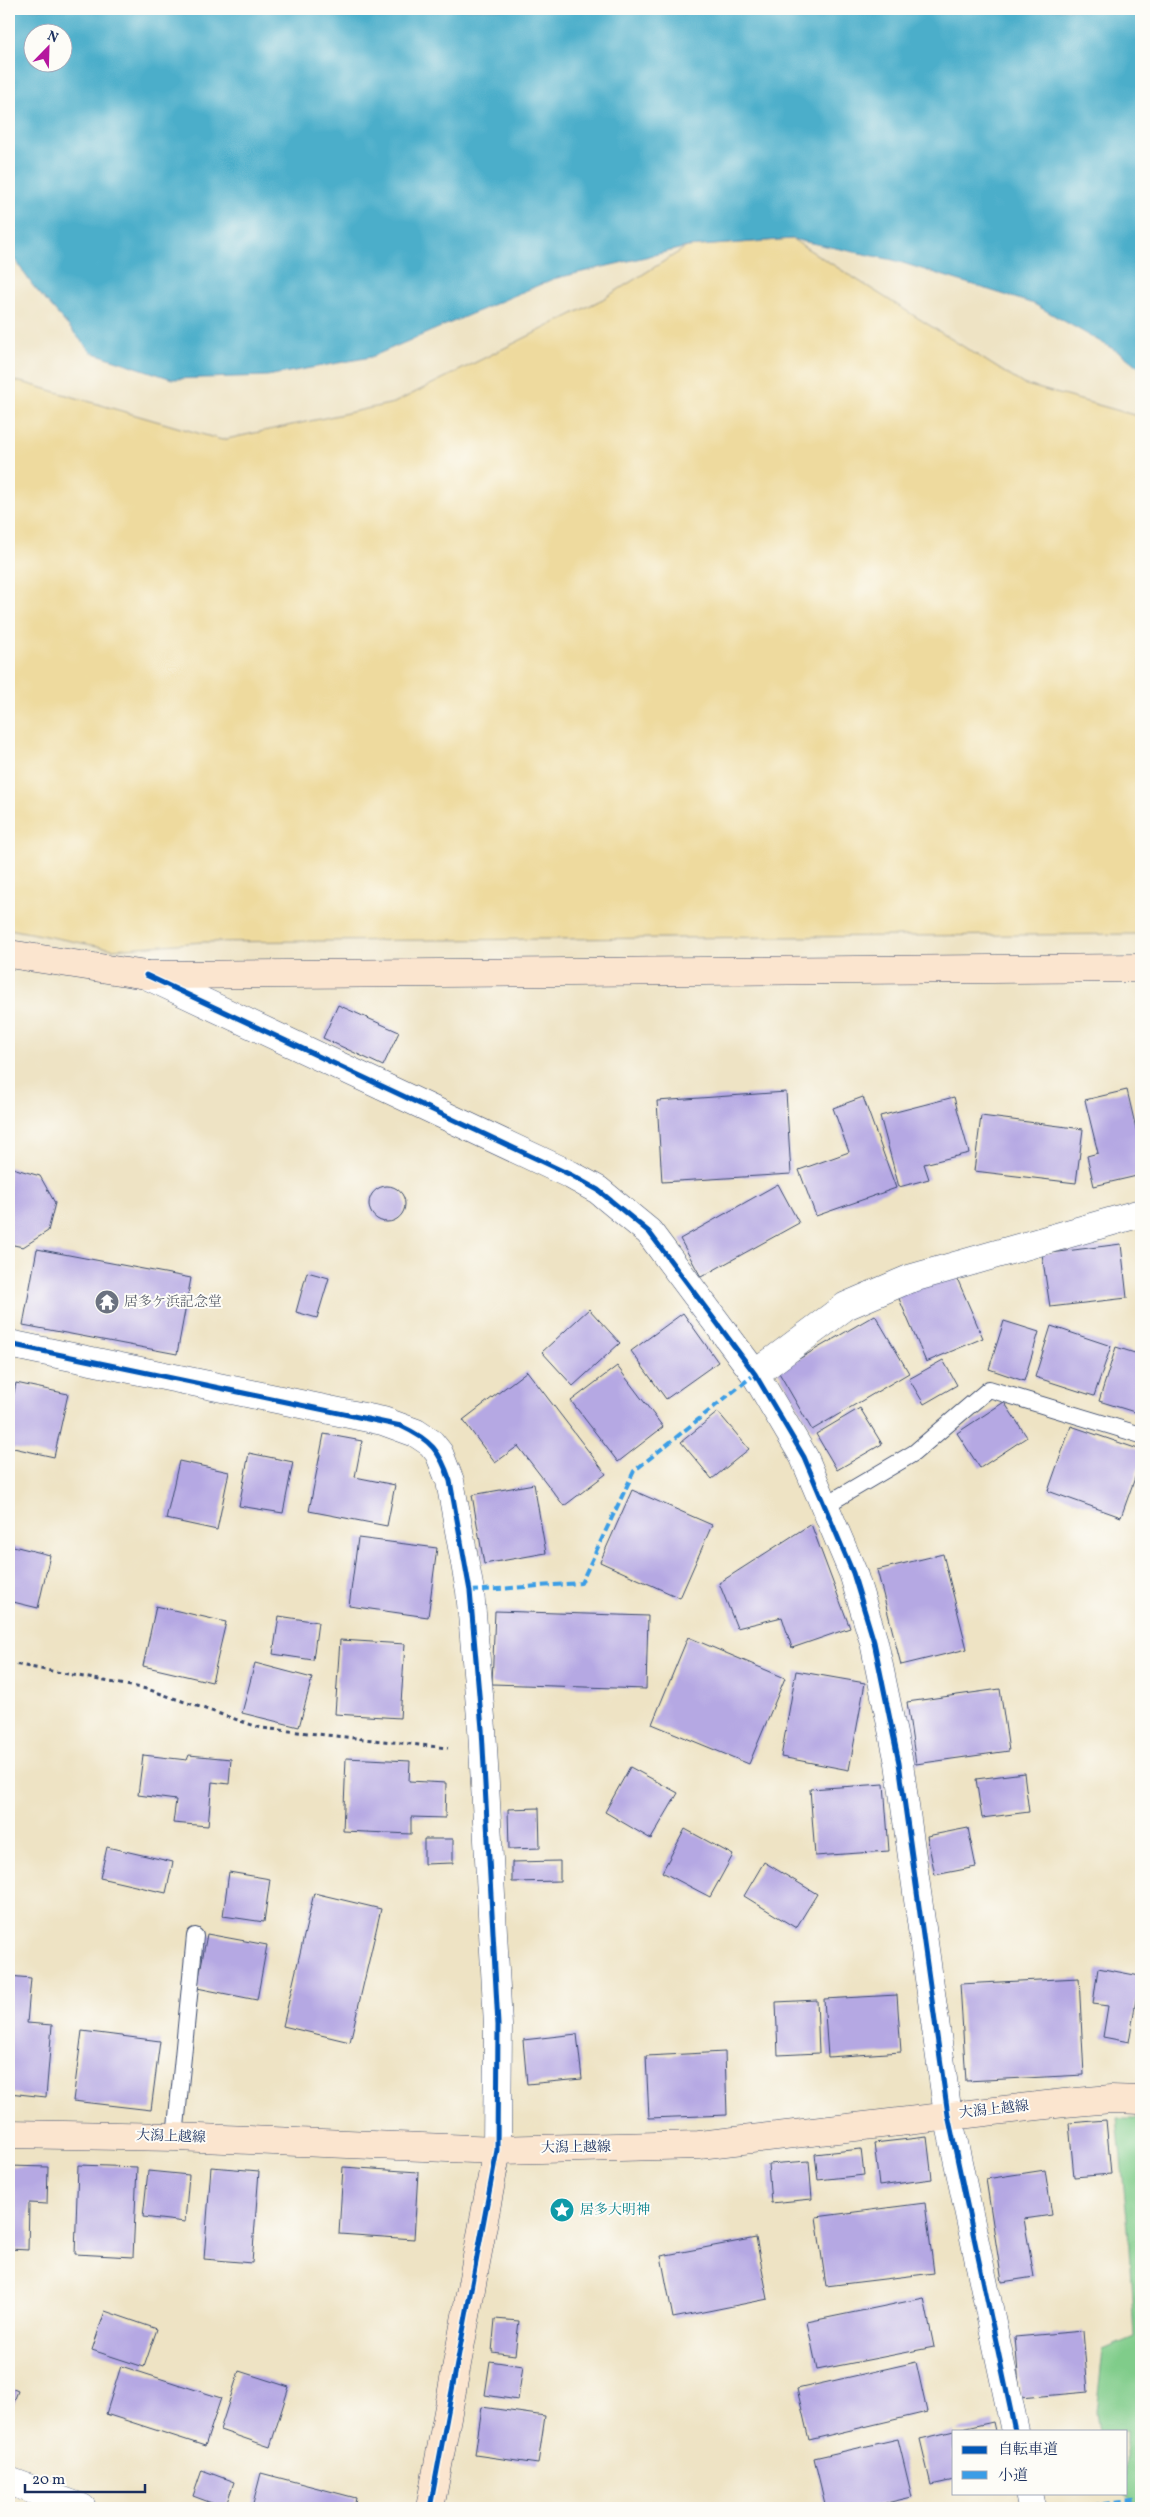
<svg xmlns="http://www.w3.org/2000/svg" width="1150" height="2517" viewBox="0 0 1150 2517" font-family="Vollkorn,'Noto Serif JP',serif">
<style>
.green{fill:#80cc8a;stroke:#4e7e74}
.sand{fill:#eeda9e;stroke:#84847e}
.water{fill:#4baeca;stroke:#336e94;fill-rule:evenodd}
.building{fill:#b5a8e3}
.lines{fill:none;stroke-linecap:round;stroke-linejoin:round}
.lane-casing{stroke:#3b4a6d;stroke-width:18}
.street-casing{stroke:#3b4a6d;stroke-width:29}
.secondary-casing{stroke:#3b4a6d;stroke-width:29}
.path{stroke:#3b4a6d;stroke-width:3;stroke-dasharray:4 4;stroke-linecap:butt}
.lane{stroke:#fff;stroke-width:16}
.street{stroke:#fff;stroke-width:28}
.secondary{stroke:#fbe5cf;stroke-width:28}
.quiet{stroke:#3b9de6;stroke-width:4;stroke-dasharray:8 4;stroke-linecap:butt}
.cycleway-casing{stroke:#fdfcf7;stroke-width:8}
.cycleway{stroke:#0057b8;stroke-width:5}
.labels{text-anchor:middle;dominant-baseline:central;stroke-width:4;stroke-linejoin:round;paint-order:stroke}
.worship-label{font-size:14px;fill:#5b616d;stroke:#fdfcf7;text-anchor:start}
.street-label{font-size:14px;fill:#1b2f5e;stroke:#fdfcf7}
.culture-label{font-size:14px;fill:#0d838f;stroke:#fdfcf7;text-anchor:start}
</style>
<rect width="100%" height="100%" fill="#fdfcf7"/>
<filter id="ink" filterUnits="userSpaceOnUse"><feTurbulence type="fractalNoise" baseFrequency=".02" numOctaves="2"/><feDisplacementMap in="SourceGraphic" scale="10" xChannelSelector="R" yChannelSelector="G"/><feConvolveMatrix kernelMatrix="1 2 1 2 8 2 1 2 1" color-interpolation-filters="sRGB"/></filter>
<filter id="wash" filterUnits="userSpaceOnUse"><feTurbulence type="fractalNoise" baseFrequency=".0096" numOctaves="4" result="noise"/><feDisplacementMap in="SourceGraphic" scale="20" xChannelSelector="R" yChannelSelector="G"/><feGaussianBlur stdDeviation="1.12" result="paint"/><feColorMatrix in="noise" values="0 0 0 0 0 0 0 0 0 0 0 0 0 0 0 0 0 1.4 0 .05"/><feComposite in="paint" operator="in"/></filter>
<g filter="url(#wash)">
<rect width="100%" height="100%" fill="#eee3c4"/>
<path class="green" d="M1117,2118h24v390l-18,-15h3v-62h-27l-3,-18 7,-63 31,-13 -6,-108z"/>
<path class="sand" d="M792,239l231,145 118,33v517l-939,8 -89,7 -104,-20v-549l16,3 197,57 172,-37 209,-104 84,-52z"/>
<path class="water" d="M9,9h1132v360l-19,-15 -88,-50 -141,-44 -101,-21 -105,8 -134,32 -182,78 -104,19 -95,3 -81,-27 -58,-66 -24,-35zM32,32h30v30h-30z"/>
<g id="blocks">
<g class="building">
<path d="M338,1005l61,27 -16,34 -60,-28z"/>
<path d="M1127,1090l14,60v25l-47,11 -7,-30 11,-3 -13,-53z"/>
<path d="M786,1092l5,82 -129,8 -5,-81z"/>
<path d="M863,1097l33,91 -80,28 -17,-46 50,-18 -16,-44z"/>
<path d="M954,1097l15,56 -45,11 5,15 -30,8 -19,-71z"/>
<path d="M981,1116l102,13 -7,54 -102,-12z"/>
<path d="M9,1167l31,9 15,27 -7,28 -25,16 -14,-3z"/>
<path d="M778,1184l21,39 -98,54 -21,-38z"/>
<circle cx="387" cy="1204" r="18"/>
<path d="M1121,1244l6,54 -77,9 -8,-53z"/>
<path d="M37,1249l154,29 -14,76 -154,-29z"/>
<path d="M953,1269l30,69 -57,24 -29,-68z"/>
<path d="M307,1272l22,6 -12,40 -21,-6z"/>
<path d="M589,1309l31,34 -47,43 -31,-34z"/>
<path d="M683,1313l35,49 -52,37 -35,-48z"/>
<path d="M875,1315l34,58 -97,57 -34,-59z"/>
<path d="M1004,1321l35,11 -15,49 -35,-12z"/>
<path d="M1051,1326l60,20 -17,50 -59,-19z"/>
<path d="M1116,1347l25,8v59l-42,-13z"/>
<path d="M943,1360l14,25 -33,19 -15,-25z"/>
<path d="M617,1366l46,61 -45,35 -47,-61z"/>
<path d="M527,1371l79,103 -42,32 -46,-60 -23,17 -32,-43z"/>
<path d="M16,1383l52,11 -14,63 -45,-10v-32z"/>
<path d="M1004,1402l23,35 -47,31 -23,-35z"/>
<path d="M860,1408l22,36 -45,26 -21,-36z"/>
<path d="M718,1412l31,37 -37,30 -31,-37z"/>
<path d="M1071,1426l70,24v11l-20,56 -73,-26z"/>
<path d="M324,1434l38,7 -7,36 40,8 -8,41 -78,-15z"/>
<path d="M249,1453l44,9 -10,51 -44,-7z"/>
<path d="M179,1461l50,11 -12,58 -51,-11z"/>
<path d="M534,1484l12,69 -62,11 -12,-69z"/>
<path d="M632,1490l80,35 -32,73 -80,-36z"/>
<path d="M811,1524l39,104 -58,20 -10,-31 -45,11 -18,-45z"/>
<path d="M358,1538l79,10 -9,69 -79,-11z"/>
<path d="M9,1545l41,10 -12,53 -29,-7z"/>
<path d="M943,1554l24,95 -66,16 -24,-95z"/>
<path d="M156,1606l70,16 -14,60 -69,-16z"/>
<path d="M495,1611l153,5 -2,73 -154,-5z"/>
<path d="M279,1616l39,6 -5,38 -40,-6z"/>
<path d="M688,1637l97,41 -36,86 -97,-40z"/>
<path d="M340,1640l65,4 -5,74 -65,-4z"/>
<path d="M255,1663l57,15 -13,49 -57,-14z"/>
<path d="M796,1671l69,12 -16,87 -68,-13z"/>
<path d="M1000,1689l9,62 -93,13 -9,-62z"/>
<path d="M143,1755l44,5 2,-5 42,4 -2,25 -17,-2 -4,44 -35,-3 3,-23 -38,-5z"/>
<path d="M346,1758l64,3 -1,20 37,2 -1,35 -34,-1v17l-68,-3z"/>
<path d="M630,1767l48,26 -27,46 -46,-27z"/>
<path d="M1024,1773l5,39 -47,6 -6,-39z"/>
<path d="M884,1784l5,67 -74,5 -5,-67z"/>
<path d="M539,1808l1,40 -31,1 -1,-40z"/>
<path d="M968,1828l8,39 -41,8 -8,-39z"/>
<path d="M685,1829l48,26 -23,42 -48,-25z"/>
<path d="M424,1839h29v24l-29,1z"/>
<path d="M107,1847l66,15 -7,31 -66,-15z"/>
<path d="M560,1861v20l-48,1v-20z"/>
<path d="M764,1862l53,32 -21,34 -52,-32z"/>
<path d="M229,1872l41,7 -6,43 -41,-6z"/>
<path d="M314,1893l67,16 -31,133 -67,-16z"/>
<path d="M207,1934l60,11 -10,55 -60,-12z"/>
<path d="M1098,1968l42,8 -11,66 -26,-5 5,-31 -15,-2z"/>
<path d="M9,1976l22,2 -4,45 25,2 -6,72 -37,-4z"/>
<path d="M1079,1978l5,97 -118,6 -6,-97z"/>
<path d="M897,1995l4,57 -73,5 -4,-58z"/>
<path d="M817,2000l2,53 -41,2 -2,-53z"/>
<path d="M82,2031l78,10 -9,69 -78,-9z"/>
<path d="M577,2034l5,45 -55,5 -4,-44z"/>
<path d="M725,2052l2,63 -78,3 -3,-62z"/>
<path d="M1106,2120l5,54 -37,3 -5,-54z"/>
<path d="M927,2137l5,42 -53,7 -5,-43z"/>
<path d="M861,2149l3,26 -46,5 -3,-26z"/>
<path d="M809,2161l3,38 -41,4 -3,-39z"/>
<path d="M78,2165l59,2 -4,90 -58,-3z"/>
<path d="M9,2166l39,1 -1,37 -18,-1 -1,47 -19,-1z"/>
<path d="M211,2167l48,4 -7,92 -48,-4z"/>
<path d="M343,2167l75,5 -4,67 -75,-5z"/>
<path d="M1045,2170l7,45 -28,4 10,58 -32,5 -16,-103z"/>
<path d="M148,2171l41,4 -4,47 -42,-5z"/>
<path d="M925,2203l9,70 -108,13 -10,-69z"/>
<path d="M756,2238l12,61 -95,19 -12,-62z"/>
<path d="M924,2298l10,49 -117,23 -10,-48z"/>
<path d="M105,2311l52,18 -13,38 -52,-17z"/>
<path d="M495,2319l24,2 -4,34 -23,-3z"/>
<path d="M1083,2331l5,61 -68,6 -5,-61z"/>
<path d="M490,2361l33,5 -5,34 -33,-5z"/>
<path d="M916,2362l11,50 -118,28 -12,-51z"/>
<path d="M121,2366l100,32 -16,48 -99,-32z"/>
<path d="M239,2371l50,16 -19,60 -50,-17z"/>
<path d="M9,2387l9,4 -9,23z"/>
<path d="M482,2407l63,9 -7,48 -63,-9z"/>
<path d="M993,2422l2,9h-38v-1z"/>
<path d="M954,2431v49l-23,5 -11,-46z"/>
<path d="M898,2439l14,58 -47,11h-39l-12,-50z"/>
<path d="M202,2470l32,12 -9,26 -32,-12z"/>
<path d="M261,2473l95,25 -2,10h-102z"/>
</g>
</g>
</g>
<g filter="url(#ink)">
<use href="#blocks" fill-opacity="0" stroke="#3b4a6d" stroke-width="1"/>
<g class="lines">
<defs>
<g id="lane">
<path d="M824,1506l90,-53 75,-64 152,46"/>
<path d="M175,2137l20,-201"/>
</g>
<g id="street">
<path d="M146,975l425,200 27,15 51,42 106,142 49,83 49,116 21,69 25,121 49,352 67,316"/>
<path d="M9,1344l374,77 33,12 15,10 8,10 11,28 20,110 12,138 16,296 -1,125"/>
<path d="M755,1374l91,-68 63,-27 232,-66"/>
<path d="M9,2481l73,27"/>
<path d="M1029,2493l3,15"/>
</g>
<g id="secondary">
<path d="M9,954l137,21 995,-7"/>
<path d="M9,2134l166,3 322,13 202,-5 365,-42 47,-4 30,1"/>
<path d="M430,2508l67,-358"/>
</g>
</defs>
<use href="#lane" class="lane-casing"/>
<use href="#street" class="street-casing"/>
<use href="#secondary" class="secondary-casing"/>
<path class="path" d="M9,1663l138,26 114,39 187,20"/>
<use href="#lane" class="lane"/>
<use href="#street" class="street"/>
<use href="#secondary" class="secondary"/>
<g class="quiet">
<path d="M470,1591l111,-8 53,-112 121,-97"/>
<path d="M1067,2508l74,-8"/>
</g>
<defs>
<g id="cycleway">
<path d="M146,975l425,200 27,15 51,42 106,142 49,83 49,116 21,69 25,121 49,352 67,316"/>
<path d="M9,1344l392,82c30,14 39,25 49,55l20,110 12,138 16,296 -1,125 -67,358"/>
</g>
</defs>
<use href="#cycleway" class="cycleway-casing"/>
<use href="#cycleway" class="cycleway"/>
</g>
</g>
<defs>
<symbol id="temple-disc" viewBox="-11 -11 22 22"><circle r="9.5" fill="#6b7280" stroke="#fdfcf7"/><path d="M0-6L5-2H3V0L6.5 2.5H4V6H1.5V3h-3V6H-4V2.5H-6.5L-3 0V-2H-5Z" fill="#fff"/></symbol>
<symbol id="sight-disc" viewBox="-11 -11 22 22"><circle r="9.5" fill="#0f9aa8" stroke="#fdfcf7"/><path d="M0-6L1.8-2.2L6-1.7L2.9 1.2L3.7 5.4L0 3.3L-3.7 5.4L-2.9 1.2L-6-1.7L-1.8-2.2Z" fill="#fff"/></symbol>
</defs>
<g fill-rule="evenodd">
<use href="#temple-disc" x="93" y="1288" width="28" height="28"/>
<use href="#sight-disc" x="548" y="2196" width="28" height="28"/>
</g>
<g class="labels">
<g class="worship-label">
<text x="124" y="1302">居多ケ浜記念堂</text>
</g>
<g class="street-label">
<text transform="translate(994 2110) rotate(-6)">大潟上越線</text>
<text transform="translate(171 2137) rotate(2)">大潟上越線</text>
<text transform="translate(576 2148) rotate(-1)">大潟上越線</text>
</g>
<g class="culture-label">
<text x="580" y="2210">居多大明神</text>
</g>
</g>
<rect width="1150" height="2517" fill="none" stroke="#fdfcf7" stroke-width="30"/>
<rect x="952" y="2430" width="175" height="65" fill="#fdfcf7" stroke="#a3aaba"/>
<rect x="962" y="2446" width="25" height="8" fill="#0057b8" stroke="#a3aaba"/>
<text x="998" y="2454" font-size="15" fill="#1b2f5e">自転車道</text>
<rect x="962" y="2471" width="25" height="8" fill="#3b9de6" stroke="#a3aaba"/>
<text x="998" y="2480" font-size="15" fill="#1b2f5e">小道</text>
<g transform="translate(48 48) rotate(23)"><circle r="24" fill="#fdfcf7" stroke="#a3aaba"/>
<path d="M0-4L9 19L0 12L-9 19Z" fill="#b5179e"/>
<text y="-8" font-size="14" font-weight="bold" text-anchor="middle" fill="#1b2f5e">N</text>
</g>
<path d="M25 2484v8h120v-8" fill="none" stroke="#1b2f5e" stroke-width="2.5"/>
<text x="32" y="2484" font-size="15" fill="#1b2f5e" stroke="#fdfcf7" stroke-width="4" paint-order="stroke">20 m</text>
</svg>
